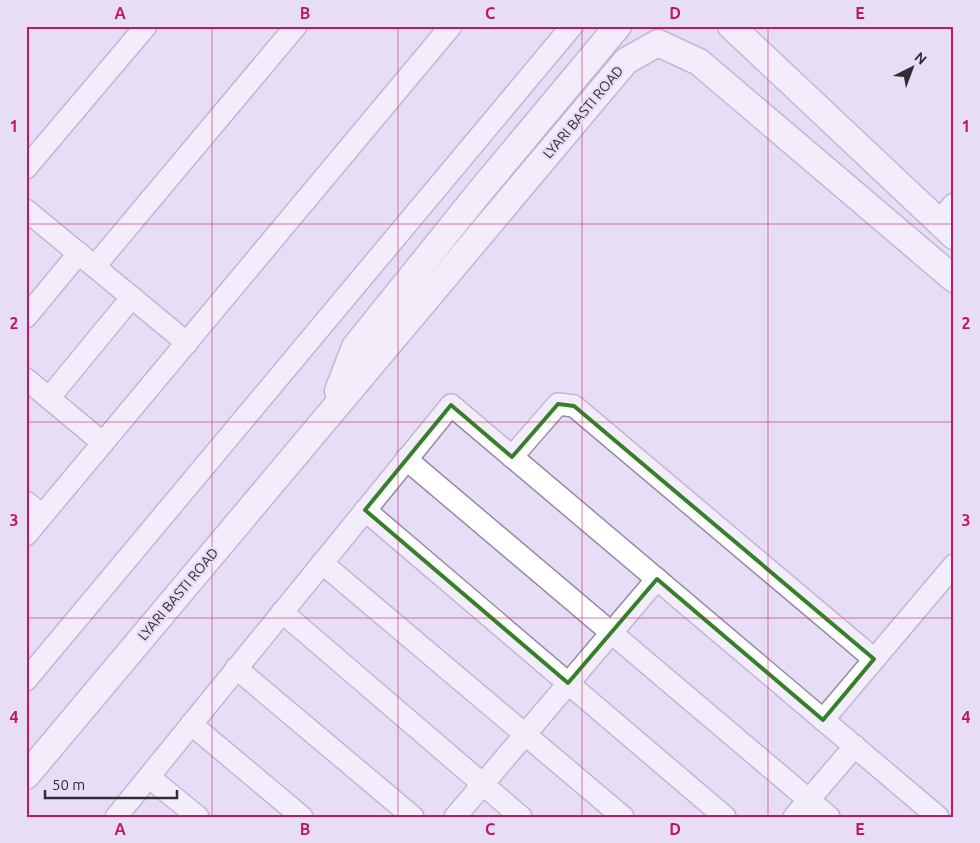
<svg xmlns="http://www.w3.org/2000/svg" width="980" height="843" viewBox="0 0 980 843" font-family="Ubuntu,sans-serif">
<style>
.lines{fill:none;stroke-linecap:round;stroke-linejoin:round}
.minor-casing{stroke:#958aa3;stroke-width:24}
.major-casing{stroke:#958aa3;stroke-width:29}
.minor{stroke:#fff;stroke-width:21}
.major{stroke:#fff;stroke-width:26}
.marked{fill:none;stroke:#34812a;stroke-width:4;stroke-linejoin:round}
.grid{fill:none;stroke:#c2185b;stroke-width:1;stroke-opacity:0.55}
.labels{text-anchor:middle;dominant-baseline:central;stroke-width:4.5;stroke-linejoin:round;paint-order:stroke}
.street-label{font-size:14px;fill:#312c37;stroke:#e8ddf7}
.neatline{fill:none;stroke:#c2185b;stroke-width:2}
.grid-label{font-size:16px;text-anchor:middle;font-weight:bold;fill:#c2185b}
</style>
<rect width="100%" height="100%" fill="#e8ddf7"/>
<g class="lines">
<defs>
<g id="minor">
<path d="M26,168l120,-142"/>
<path d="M26,210l161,133"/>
<path d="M938,222l16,-18"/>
<path d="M95,266l201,-240"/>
<path d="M26,317l53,-64"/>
<path d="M26,379l77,64"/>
<path d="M49,398l83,-101"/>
<path d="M512,457l46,-53 16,2 300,253"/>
<path d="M406,459l423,358"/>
<path d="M26,502l16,13"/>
<path d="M365,510l360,307"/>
<path d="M26,535l425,-509"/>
<path d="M322,563l301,254"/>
<path d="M282,612l239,205"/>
<path d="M236,668l177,149"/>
<path d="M26,680l546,-654"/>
<path d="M823,720l131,-155"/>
<path d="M191,724l111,93"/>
<path d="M149,777l49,40"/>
<path d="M116,817l335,-412 487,412"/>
<path d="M455,817l202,-238"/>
<path d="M794,817l61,-71"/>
</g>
<g id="major">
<path d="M731,26l223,210"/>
<path d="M338,391l17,-44 123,-153 140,-168"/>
<path d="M26,776l600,-715 32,-18 41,19 255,217"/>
</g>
</defs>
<use href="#minor" class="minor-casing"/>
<use href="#major" class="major-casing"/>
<use href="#minor" class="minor"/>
<use href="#major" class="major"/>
</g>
<path d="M0 0H980V843H0ZM558,404l16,2 300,253 -51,61 -166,-141 -89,104 -203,-173 86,-105 61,52z" fill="#e8ddf7" fill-opacity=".55" fill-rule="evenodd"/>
<path class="marked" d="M558,404l16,2 300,253 -51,61 -166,-141 -89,104 -203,-173 86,-105 61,52z"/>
<path class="grid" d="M212,26v791M398,26v791M582,26v791M768,26v791M26,224h928M26,422h928M26,618h928"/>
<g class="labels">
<g class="street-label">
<text transform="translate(583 112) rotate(-50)">LYARI BASTI ROAD</text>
<text transform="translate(178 594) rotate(-50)">LYARI BASTI ROAD</text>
</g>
</g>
<rect width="980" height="843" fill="none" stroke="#e8ddf7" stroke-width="55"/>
<g transform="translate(912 68) rotate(42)" stroke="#e8ddf7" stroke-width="4" paint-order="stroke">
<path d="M0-4L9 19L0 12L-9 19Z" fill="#312c37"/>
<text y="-8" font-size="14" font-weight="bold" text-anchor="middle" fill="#312c37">N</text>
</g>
<path d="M45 790v8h132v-8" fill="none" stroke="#312c37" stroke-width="2.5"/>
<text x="52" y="790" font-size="15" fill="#312c37" stroke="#e8ddf7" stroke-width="4" paint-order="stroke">50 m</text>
<rect x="28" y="28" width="924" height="788" class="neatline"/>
<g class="grid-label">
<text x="120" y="19">A</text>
<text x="305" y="19">B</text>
<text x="490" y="19">C</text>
<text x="675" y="19">D</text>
<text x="860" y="19">E</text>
<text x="14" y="132">1</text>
<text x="966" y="132">1</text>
<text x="14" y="329">2</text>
<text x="966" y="329">2</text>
<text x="14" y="526">3</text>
<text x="966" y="526">3</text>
<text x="14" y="723">4</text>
<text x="966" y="723">4</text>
<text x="120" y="835">A</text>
<text x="305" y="835">B</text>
<text x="490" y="835">C</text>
<text x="675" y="835">D</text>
<text x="860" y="835">E</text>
</g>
</svg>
